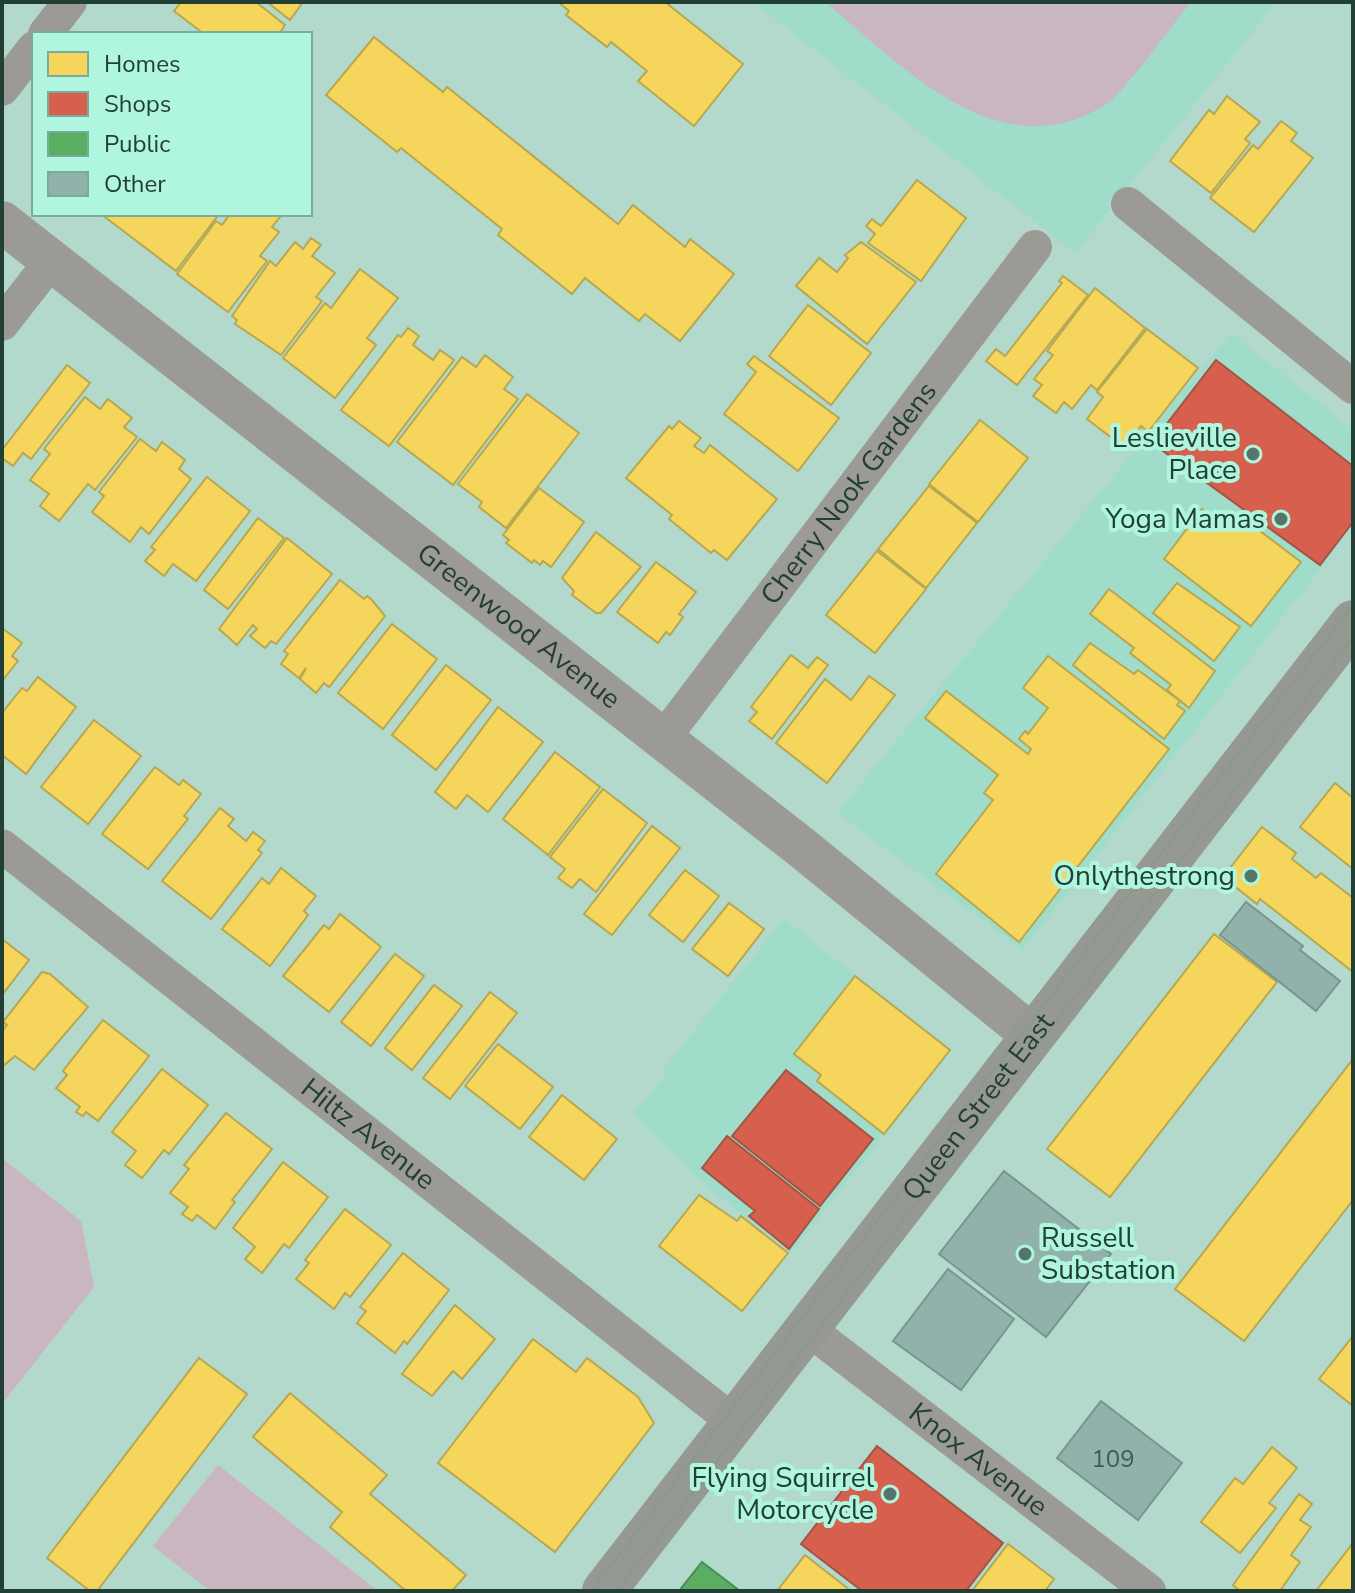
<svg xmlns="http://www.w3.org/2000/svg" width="1355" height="1593" viewBox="0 0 1355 1593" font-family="'Nunito Sans',sans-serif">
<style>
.built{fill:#9fdcc9}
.green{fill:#cab6c0}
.homes{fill:#f6d55c;stroke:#b6a851;stroke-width:2}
.shops{fill:#d6604d;stroke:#a05646;stroke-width:2}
.public{fill:#5aae61;stroke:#498d54;stroke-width:2}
.building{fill:#91b1aa;stroke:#769690;stroke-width:2}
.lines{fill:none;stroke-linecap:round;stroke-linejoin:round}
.minor{stroke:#9b9a94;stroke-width:34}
.tertiary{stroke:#9b9a94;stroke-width:42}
.secondary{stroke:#959991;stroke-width:44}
.tram{stroke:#8a9890;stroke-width:2}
.poi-dot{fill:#55756a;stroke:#b0f6df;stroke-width:3}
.labels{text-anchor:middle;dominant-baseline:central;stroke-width:8;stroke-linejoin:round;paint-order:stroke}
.number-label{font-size:24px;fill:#3e5c53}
.poi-label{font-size:28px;fill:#223f36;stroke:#b0f6df;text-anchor:end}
.street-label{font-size:28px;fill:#223f36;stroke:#b0f6df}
</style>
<rect width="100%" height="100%" fill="#b3d9cc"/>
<g class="built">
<path d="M753,2h524l-202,251z"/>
<path d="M1231,333l122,97v97l-330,423 -186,-137z"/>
<path d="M784,919l167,131 -160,203 -83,-66 -75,-73 32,-38 -4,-4z"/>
</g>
<g class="green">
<path d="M825,2h366c-18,22 -66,90 -86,103 -107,67 -204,-41 -280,-103z"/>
<path d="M2,1158l79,63 13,66 -92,117z"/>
<path d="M218,1465l160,126h-168l-57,-45z"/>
</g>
<g class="homes">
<path d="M181,2h75l29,23 -6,9h-75l-30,-23z"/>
<path d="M267,2h36l-13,18z"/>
<path d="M558,2h107l78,62 -49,62 -56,-45 9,-10 -36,-29 -4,5 -41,-32 3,-4z"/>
<path d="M374,37l69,55 4,-5 171,137 15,-19 52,42 5,-8 44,35 -54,67 -35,-27 -6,7 -54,-43 -13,16 -74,-59 4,-6 -101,-81 -4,4 -71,-57z"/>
<path d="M1227,96l33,26 -15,17 5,4 -39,50 -41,-32 39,-51 5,4z"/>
<path d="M1281,121l16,12 -6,8 22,17 -59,74 -44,-34 43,-53 5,4z"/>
<path d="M917,180l49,38 -45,63 -53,-38 7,-9 -9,-8 6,-7 9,7z"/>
<path d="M101,214h118l-43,57z"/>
<path d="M230,214h45l5,3 -8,10 7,5 -19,24 7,5 -39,51 -51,-38 39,-53 6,4z"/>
<path d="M311,238l10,7 -9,11 23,17 -19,24 6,4 -41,54 -46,-31 2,-4 -5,-4 38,-55 6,5 19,-24 8,7z"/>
<path d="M861,242l55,40 -49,62 -71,-58 23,-28 18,14 11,-14 -3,-3z"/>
<path d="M360,269l38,29 -31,40 9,7 -41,53 -52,-40 42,-55 6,5z"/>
<path d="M1063,276l25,19 -71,90 -31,-24 10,-12 9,7 57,-73 -3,-2z"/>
<path d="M1095,288l50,40 -48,62 -6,-5 -19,24 -8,-7 -8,11 -23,-17 9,-11 -8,-6 19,-24 -6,-4z"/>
<path d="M808,305l63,48 -40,52 -62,-49z"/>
<path d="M408,328l11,8 -6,9 20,15 7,-10 14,10 -65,86 -48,-36 57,-75 3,2z"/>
<path d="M1147,329l51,39 -50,64 -7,-6 -16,22 -38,-29 16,-22 -6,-5z"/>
<path d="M485,355l28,22 -9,12 14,10 -65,86 -56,-43 65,-85 14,10z"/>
<path d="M754,356l85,62 -41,53 -74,-57 32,-42 -9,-8z"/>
<path d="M67,365l23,18 -59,76 -8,-6 -10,13 -11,-8v-8z"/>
<path d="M527,394l52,39 -73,95 -27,-21 3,-5 -24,-18z"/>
<path d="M85,397l15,12 8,-10 24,19 -8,9 13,10 -42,53 -7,-6 -29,37 -19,-15 9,-12 -19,-14 20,-26 -6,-5z"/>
<path d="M980,420l48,38 -50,64 -49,-38z"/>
<path d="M679,421l22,17 -7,8 10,7 6,-8 67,54 -50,61 -13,-10 -3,3 -42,-34 3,-4 -46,-37 43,-52 3,3z"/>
<path d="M140,439l16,12 6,-9 23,18 -6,9 12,10 -42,55 -8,-7 -11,15 -38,-30 12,-16 -5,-4z"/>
<path d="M207,477l43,34 -54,70 -23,-17 -9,12 -19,-15 10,-11 -4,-3z"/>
<path d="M929,486l48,37 -51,65 -48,-39z"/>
<path d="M539,488l45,34 -33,45 -8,-6 -3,4 -6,-5 -2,3 -26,-20 3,-3 -6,-5z"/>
<path d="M1202,509l15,11 5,-7 21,16 5,-7 53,40 -50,64 -87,-67z"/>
<path d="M258,518l26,20 -56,71 -24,-19z"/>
<path d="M596,532l45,35 -40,46h-5l-24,-18 2,-4 -12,-13z"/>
<path d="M287,538l45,36 -56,70 -5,-3 -6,7 -15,-12 7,-7 -4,-4 -16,20 -18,-16z"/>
<path d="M877,551l49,38 -51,64 -49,-38z"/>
<path d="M656,562l40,30 -17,22 4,3 -13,18 -4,-3 -8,11 -41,-31z"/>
<path d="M340,580l24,19 3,-3 5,4 13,16 -56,71 -5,-4 -8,10 -16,-14 6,-11 -7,10 -18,-14 7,-10 -4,-3z"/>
<path d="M1177,583l63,44 -26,34 -61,-48z"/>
<path d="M1109,589l106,82 -26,37 -22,-18 4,-5 -41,-32 4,-5 -44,-34z"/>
<path d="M392,624l45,35 -54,70 -45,-36z"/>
<path d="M2,628l20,15 -10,13 6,5 -16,20z"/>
<path d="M1090,643l44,31 4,-4 42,31 -3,4 8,6 -21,28 -91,-74z"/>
<path d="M791,655l17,13 9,-11 11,8 -56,74 -23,-18 8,-9 -6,-5z"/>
<path d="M1048,656l121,93 -150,193 -83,-68 57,-74 -9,-7 14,-18 -73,-57 21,-27 82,63 3,-5 -12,-10 6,-8 3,3 20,-26 -25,-20z"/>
<path d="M446,665l45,35 -55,70 -44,-35z"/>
<path d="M869,676l26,19 -68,88 -51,-40 49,-64 26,21z"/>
<path d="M38,677l38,30 -50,67 -24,-19v-42l20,-25 5,3z"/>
<path d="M498,707l45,35 -55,70 -21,-17 -11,14 -21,-17z"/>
<path d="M94,720l47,36 -53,68 -47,-37z"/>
<path d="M555,752l45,35 -52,68 -45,-36z"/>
<path d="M155,767l24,18 4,-5 18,14 -17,22 4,3 -40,50 -46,-35z"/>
<path d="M1335,783l18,15v71l-53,-42z"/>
<path d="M603,789l44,34 -51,69 -16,-13 -8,9 -14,-10 7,-9 -15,-12z"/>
<path d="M220,808l14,11 -6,7 18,15 7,-9 12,9 -7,9 4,3 -51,66 -49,-38z"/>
<path d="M652,826l28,22 -68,87 -28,-21z"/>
<path d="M1262,827l34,26 -4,6 24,19 5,-5 32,25v74l-93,-73 -3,5 -34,-27z"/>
<path d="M281,868l35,28 -12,15 4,4 -38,51 -48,-37 40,-51 7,6z"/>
<path d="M685,870l34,26 -36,46 -34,-27z"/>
<path d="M729,903l35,26 -36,47 -36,-27z"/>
<path d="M340,914l41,33 -52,65 -46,-36 41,-51 5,4z"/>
<path d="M1214,934l63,48 -167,215 -63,-48z"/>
<path d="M2,939l27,21 -27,35z"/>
<path d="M395,954l29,22 -53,70 -30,-24z"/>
<path d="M42,972l8,2 38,33 -54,63 -19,-14 -13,11v-36l5,-6 -4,-3z"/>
<path d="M855,976l95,74 -66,84 -67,-53 4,-6 -27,-21z"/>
<path d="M434,985l28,21 -50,64 -27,-22z"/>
<path d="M490,992l27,21 -67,86 -27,-21z"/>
<path d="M103,1020l46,36 -51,65 -12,-9 -3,4 -7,-4 4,-5 -24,-19 11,-13 -4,-4z"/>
<path d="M498,1044l55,43 -33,42 -55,-43z"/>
<path d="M1353,1059v141l-109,141 -69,-52z"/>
<path d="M162,1069l46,36 -39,49 -5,-4 -22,28 -17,-13 11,-14 -24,-19z"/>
<path d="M562,1095l55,44 -33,41 -55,-43z"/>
<path d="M226,1113l46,36 -40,51 3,2 -20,27 -18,-14 -5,6 -10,-7 6,-7 -18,-14 19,-24 -5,-4z"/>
<path d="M283,1162l45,35 -39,51 -5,-4 -22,29 -17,-14 10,-12 -22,-19z"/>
<path d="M699,1195l38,26 4,-5 47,37 -46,58 -83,-65z"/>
<path d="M345,1209l46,36 -41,52 -5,-4 -11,16 -38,-30 13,-16 -4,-3z"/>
<path d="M403,1253l46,37 -42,54 -3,-3 -9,12 -38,-30 9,-12 -6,-4z"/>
<path d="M455,1305l40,34 -33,40 -9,-8 -21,25 -30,-22z"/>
<path d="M1353,1336v70l-34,-27z"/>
<path d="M533,1339l43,33 11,-14 51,39 16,26 -99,129 -117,-89z"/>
<path d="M199,1358l48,36 -150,197h-7l-43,-33z"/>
<path d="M290,1393l97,82 -17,19 96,81 -14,16h-46l-76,-64 12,-15 -89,-75z"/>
<path d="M1272,1447l25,21 -28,35 7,5 -36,45 -39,-31 34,-44 8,6z"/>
<path d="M1299,1494l13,10 -12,16 11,7 -20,28 9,7 -20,29h-40l-7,-6z"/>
<path d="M1353,1543v48h-37z"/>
<path d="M1008,1544l46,35 -9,12h-73z"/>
<path d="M805,1555l46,36h-74z"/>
</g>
<g class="shops">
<path d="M1216,360l137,106v56l-33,43 -168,-122z"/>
<path d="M786,1070l87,69 -53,67 -88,-70z"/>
<path d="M727,1136l92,73 -30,40 -40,-33 6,-5 -53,-43z"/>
<path d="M877,1446l126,97 -37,48h-104l-61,-47z"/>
</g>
<path class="public" d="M702,1562l38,29h-61z"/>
<g class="building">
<path d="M1246,902l57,44 -3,4 40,31 -24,30 -96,-76z"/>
<path d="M1004,1171l107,83 -65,83 -107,-83z"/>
<path d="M948,1269l66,50 -53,71 -68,-49z"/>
<path d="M1101,1401l81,62 -44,57 -81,-62z"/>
</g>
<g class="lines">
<g class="minor">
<path d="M45,34l25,-32"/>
<path d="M2,89l32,-41"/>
<path d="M1128,204l225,183"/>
<path d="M2,324l50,-64"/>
<path id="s1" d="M663,739l372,-492"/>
<path id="s2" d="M2,846l732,576"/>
<path id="s3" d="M807,1328l342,263"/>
</g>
<path class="tertiary" id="s4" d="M2,222l799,625 231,188"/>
<path class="secondary" id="s5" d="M604,1591l749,-969"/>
<g class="tram">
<path d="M591,1591l762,-986"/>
<path d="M617,1591l736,-954"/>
</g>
</g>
<g class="poi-dot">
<circle cx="1253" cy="454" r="8"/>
<circle cx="1281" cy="519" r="8"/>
<circle cx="1251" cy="876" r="8"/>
<circle cx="1025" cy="1254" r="8"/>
<circle cx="890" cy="1494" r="8"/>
</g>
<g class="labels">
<g class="number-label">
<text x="1113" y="1459">109</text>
</g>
<g class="poi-label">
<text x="1237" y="438">Leslieville<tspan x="1237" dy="32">Place</tspan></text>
<text x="1265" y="519">Yoga Mamas</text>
<text x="1235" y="876">Onlythestrong</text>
<text x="1041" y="1238" text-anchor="start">Russell<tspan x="1041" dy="32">Substation</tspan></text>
<text x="874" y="1478">Flying Squirrel<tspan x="874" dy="32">Motorcycle</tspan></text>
</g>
<g class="street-label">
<text stroke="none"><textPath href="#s1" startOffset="308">Cherry Nook Gardens</textPath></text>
<text stroke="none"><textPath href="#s4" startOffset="656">Greenwood Avenue</textPath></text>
<text stroke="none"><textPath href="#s5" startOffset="612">Queen Street East</textPath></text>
<text stroke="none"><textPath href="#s2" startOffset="466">Hiltz Avenue</textPath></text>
<text stroke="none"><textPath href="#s3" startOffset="216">Knox Avenue</textPath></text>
</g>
</g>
<rect width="1355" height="1593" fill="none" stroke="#223f36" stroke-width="8"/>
<rect x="32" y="32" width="280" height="184" fill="#b0f6df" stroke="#77ad9b" stroke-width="2"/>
<rect x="48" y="52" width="40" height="24" fill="#f6d55c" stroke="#77ad9b" stroke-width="2"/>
<text x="104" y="72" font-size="24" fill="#223f36">Homes</text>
<rect x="48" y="92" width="40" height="24" fill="#d6604d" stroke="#77ad9b" stroke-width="2"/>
<text x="104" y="112" font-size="24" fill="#223f36">Shops</text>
<rect x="48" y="132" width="40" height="24" fill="#5aae61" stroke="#77ad9b" stroke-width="2"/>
<text x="104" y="152" font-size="24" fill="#223f36">Public</text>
<rect x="48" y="172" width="40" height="24" fill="#91b1aa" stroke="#77ad9b" stroke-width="2"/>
<text x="104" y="192" font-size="24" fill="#223f36">Other</text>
</svg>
